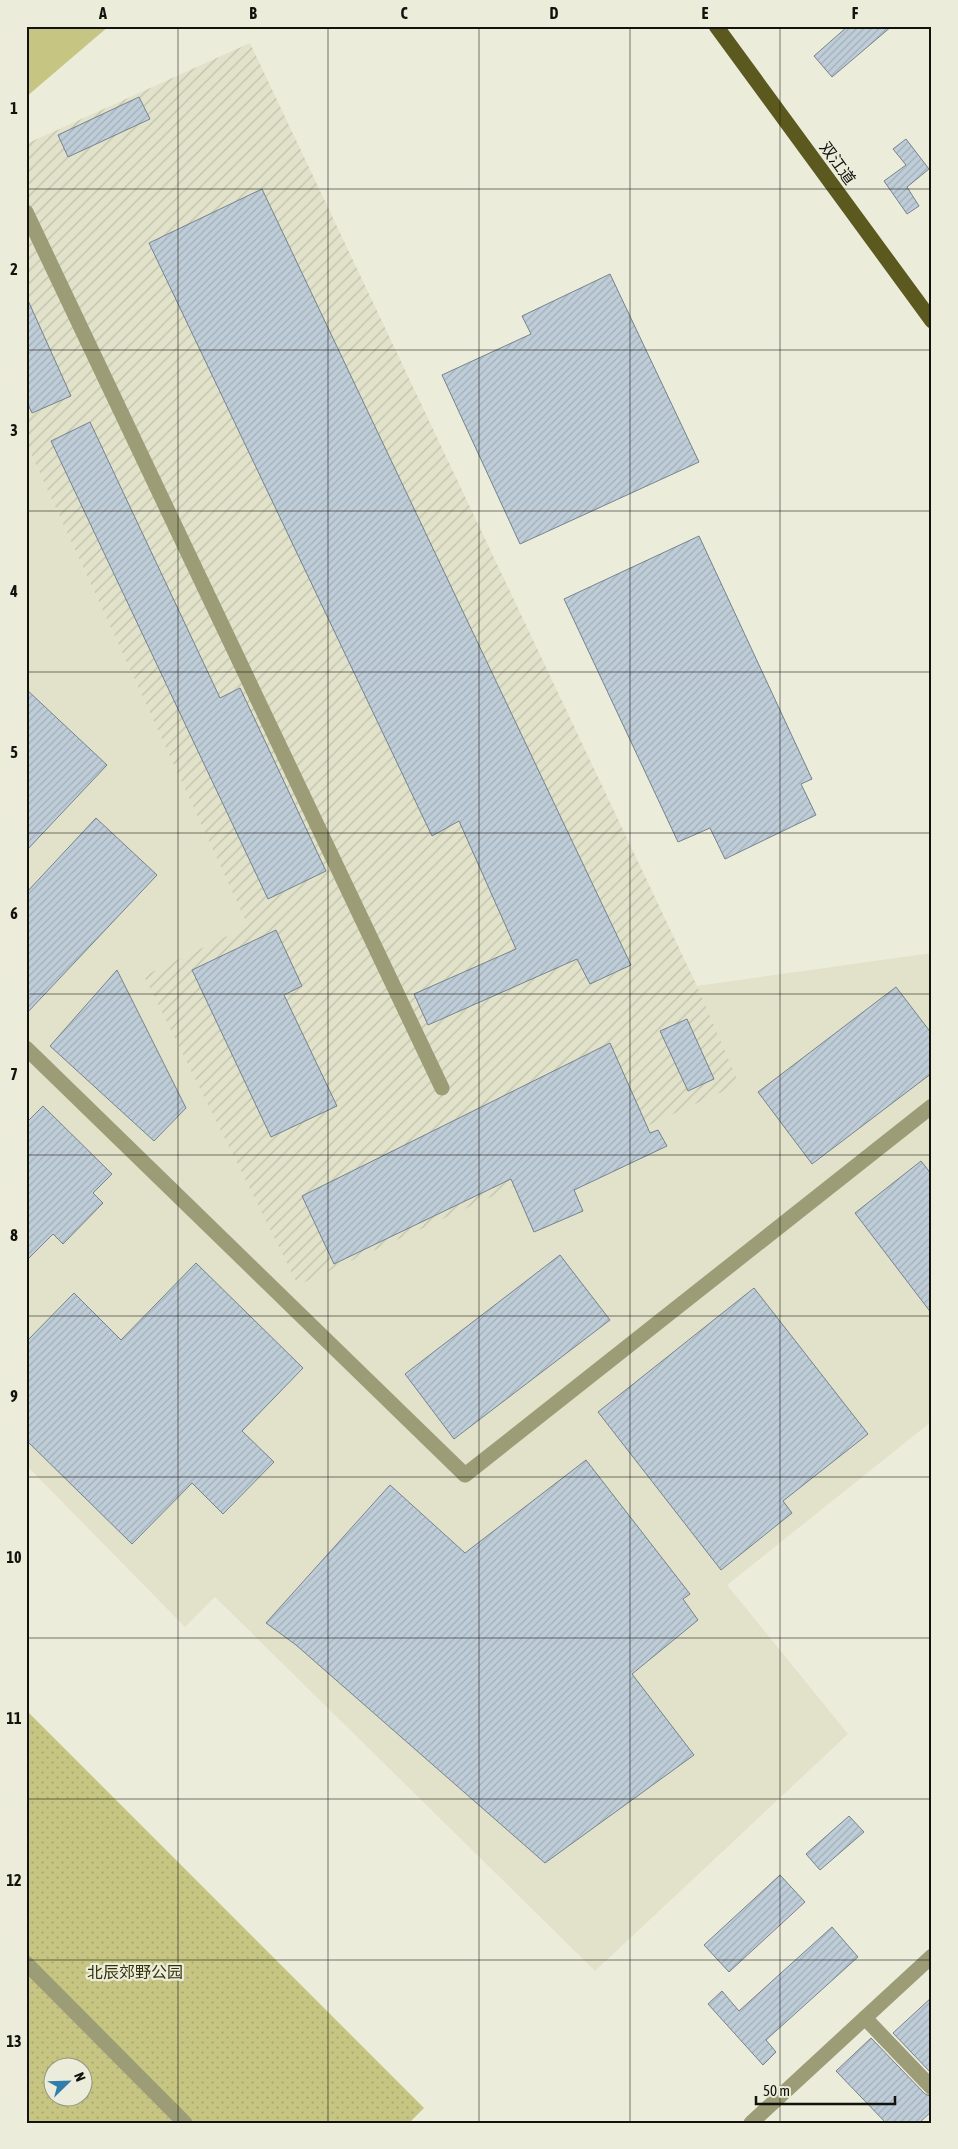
<svg xmlns="http://www.w3.org/2000/svg" width="958" height="2149" viewBox="0 0 958 2149" font-family="'Asap Condensed','Noto Sans SC',sans-serif">
<style>
.built{fill:#e1e2c9}
.industrial{fill:url(#industrial-furrows)}
.grass{fill:#c6c582}
.park{fill:url(#park-dots);fill-rule:evenodd}
.building{fill:url(#building-hatch);stroke:#75838d}
.lines{fill:none;stroke-linecap:round;stroke-linejoin:round}
.minor{stroke:#9c9c76;stroke-width:15}
.major{stroke:#5b591e;stroke-width:15}
.grid{fill:none;stroke:#13130d;stroke-width:1;stroke-opacity:0.55}
.labels{text-anchor:middle;dominant-baseline:central;stroke-width:4.5;stroke-linejoin:round;paint-order:stroke}
.street-label{font-size:16px;fill:#13130d;stroke:#ececdb}
.park-label{font-size:16px;fill:#343209;stroke:#ececdb}
.neatline{fill:none;stroke:#13130d;stroke-width:2}
.grid-label{font-size:16px;text-anchor:middle;font-weight:bold;fill:#13130d}
</style>
<defs>
<pattern id="industrial-furrows" width="10" height="10" patternUnits="userSpaceOnUse" patternTransform="scale(1.25)"><rect width="10" height="10" fill="#e1e2c9"/><path d="M-1 1l2-2M0 10L10 0M9 11l2-2" fill="none" stroke="#c0c1ab"/></pattern>
<pattern id="park-dots" width="8" height="8" patternUnits="userSpaceOnUse" patternTransform="scale(1.25)"><rect width="8" height="8" fill="#c6c582"/><path d="M2 2h.1M6 6h.1" fill="none" stroke="#a9a86f" stroke-width="1.8" stroke-linecap="round"/></pattern>
<pattern id="building-hatch" width="6" height="6" patternUnits="userSpaceOnUse" patternTransform="scale(1.25)"><rect width="6" height="6" fill="#becdd8"/><path d="M-1 1l2-2M0 6l6-6M5 7l2-2" fill="none" stroke="#a2afb8"/></pattern>
</defs>
<rect width="100%" height="100%" fill="#ececdb"/>
<path class="built" d="M26,443l222,483 -104,50 594,108 -41,-98 235,-33v468l-205,164 121,149 -253,237 -380,-374 -30,30 -159,-162z"/>
<path class="industrial" d="M250,43l447,943 42,98 -441,201 -154,-309 104,-50 -222,-483v-299z"/>
<path class="grass" d="M26,26h83l-83,71z"/>
<path class="park" d="M26,1710l398,398 -15,15h-383zM52,2066h30v30h-30z"/>
<g class="building">
<path d="M848,26h44l-60,51 -18,-21z"/>
<path d="M139,97l11,22 -82,38 -10,-22z"/>
<path d="M906,139l23,30 -22,18 12,19 -12,8 -23,-33 22,-16 -13,-16z"/>
<path d="M262,189l369,776 -41,19 -13,-25 -149,66 -14,-31 102,-45 -57,-128 -27,15 -283,-593z"/>
<path d="M610,274l89,188 -179,82 -78,-169 89,-41 -9,-18z"/>
<path d="M26,296l45,100 -39,17 -6,-13z"/>
<path d="M90,422l130,276 20,-10 86,183 -58,28 -217,-458z"/>
<path d="M699,536l113,243 -11,5 15,31 -91,44 -15,-31 -32,14 -114,-243z"/>
<path d="M26,689l81,76 -81,86z"/>
<path d="M96,818l61,57 -131,139v-121z"/>
<path d="M276,930l26,56 -18,9 53,111 -66,31 -79,-167z"/>
<path d="M117,970l69,138 -32,33 -104,-95z"/>
<path d="M896,987l36,47v39l-120,91 -54,-72z"/>
<path d="M687,1019l27,60 -26,12 -28,-60z"/>
<path d="M610,1043l40,90 8,-3 9,16 -93,44 9,21 -49,21 -23,-53 -177,85 -32,-68z"/>
<path d="M43,1106l69,68 -19,19 10,10 -40,41 -10,-10 -27,27v-138z"/>
<path d="M921,1161l11,14v139l-77,-101z"/>
<path d="M560,1255l50,65 -156,119 -49,-65z"/>
<path d="M196,1263l107,105 -61,63 32,31 -51,52 -31,-31 -60,61 -106,-104v-98l48,-49 47,47z"/>
<path d="M754,1288l114,146 -85,67 9,12 -71,57 -123,-158z"/>
<path d="M586,1460l104,134 -7,5 15,21 -66,54 62,81 -149,108 -249,-218 -30,-22 124,-138 75,68z"/>
<path d="M849,1816l15,16 -44,38 -14,-16z"/>
<path d="M780,1875l25,27 -76,70 -25,-27z"/>
<path d="M832,1927l26,30 -92,83 10,12 -13,13 -55,-61 14,-13 17,20z"/>
<path d="M932,1997v77l-39,-41z"/>
<path d="M871,2038l54,56 7,3v14l-13,12h-33l-50,-52z"/>
</g>
<g class="lines">
<g class="minor">
<path d="M26,212l416,876"/>
<path d="M26,1048l439,427 467,-369"/>
<path d="M26,1963l159,160"/>
<path d="M865,2018l67,70"/>
<path d="M751,2123l181,-167"/>
</g>
<path class="major" d="M716,26l216,295"/>
</g>
<path class="grid" d="M178,26v2097M328,26v2097M479,26v2097M630,26v2097M780,26v2097M26,189h906M26,350h906M26,511h906M26,672h906M26,833h906M26,994h906M26,1155h906M26,1316h906M26,1477h906M26,1638h906M26,1799h906M26,1960h906"/>
<g class="labels">
<g class="street-label">
<text transform="translate(838 163) rotate(54)">双江道</text>
</g>
<g class="park-label">
<text x="135" y="1972">北辰郊野公园</text>
</g>
</g>
<rect width="958" height="2149" fill="none" stroke="#ececdb" stroke-width="55"/>
<g transform="translate(68 2082) rotate(67)"><circle r="24" fill="#ececdb" stroke="#959589"/>
<path d="M0-4L9 19L0 12L-9 19Z" fill="#2f7eb0"/>
<text y="-8" font-size="14" font-weight="bold" text-anchor="middle" fill="#13130d">N</text>
</g>
<path d="M756 2096v8h139v-8" fill="none" stroke="#13130d" stroke-width="2.5"/>
<text x="763" y="2096" font-size="15" fill="#13130d" stroke="#ececdb" stroke-width="4" paint-order="stroke">50 m</text>
<rect x="28" y="28" width="902" height="2094" class="neatline"/>
<g class="grid-label">
<text x="103" y="19">A</text>
<text x="253" y="19">B</text>
<text x="404" y="19">C</text>
<text x="554" y="19">D</text>
<text x="705" y="19">E</text>
<text x="855" y="19">F</text>
<text x="14" y="114">1</text>
<text x="14" y="275">2</text>
<text x="14" y="436">3</text>
<text x="14" y="597">4</text>
<text x="14" y="758">5</text>
<text x="14" y="919">6</text>
<text x="14" y="1080">7</text>
<text x="14" y="1241">8</text>
<text x="14" y="1402">9</text>
<text x="14" y="1563">10</text>
<text x="14" y="1724">11</text>
<text x="14" y="1886">12</text>
<text x="14" y="2047">13</text>
</g>
</svg>
